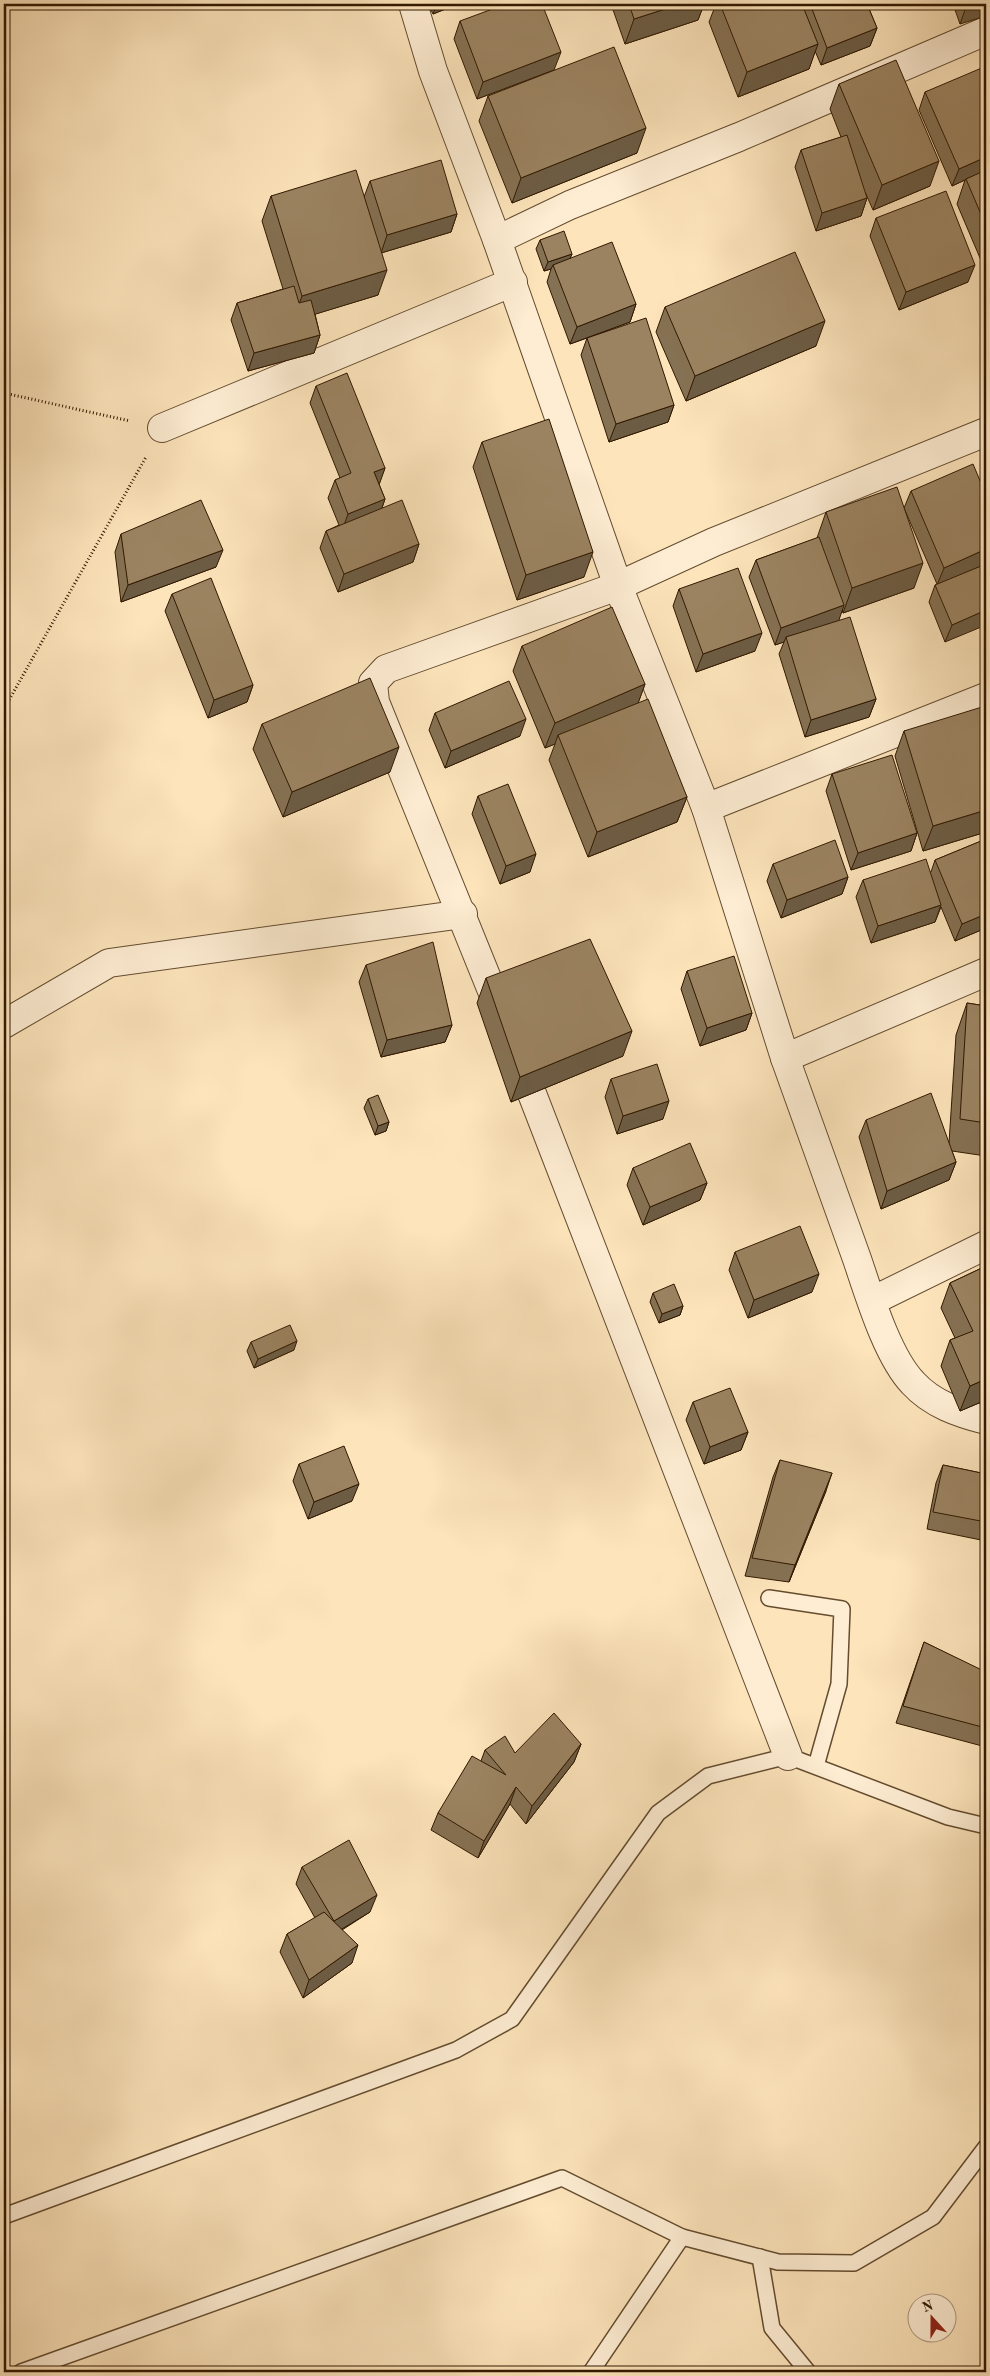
<svg xmlns="http://www.w3.org/2000/svg" width="990" height="2376" viewBox="0 0 990 2376" font-family="'Old Standard TT',serif">
<style>
.lines{fill:none;stroke-linecap:round;stroke-linejoin:round}
.lane-casing{stroke:#644c2f;stroke-width:18}
.street-casing{stroke:#644c2f;stroke-width:30}
.path{stroke:#311900;stroke-width:3;stroke-dasharray:1 2.5;stroke-linecap:butt}
.lane{stroke:#feedd3;stroke-width:15}
.street{stroke:#feedd3;stroke-width:28}
.wall{fill:#857153;stroke:#311900}
.shaded-wall{fill:#6c5c44;stroke:#311900}
.building{fill:#9b8361;stroke:#311900}
</style>
<rect width="100%" height="100%" fill="#fde4bb"/>
<filter id="stains"><feTurbulence type="fractalNoise" baseFrequency=".004" numOctaves="4"/><feColorMatrix values="0 0 0 0 .2 0 0 0 0 .09 0 0 0 0 .02 0 0 0 .5 -.17"/></filter>
<radialGradient id="worn" r=".72"><stop offset=".6" stop-color="#630" stop-opacity="0"/><stop offset="1" stop-color="#630" stop-opacity=".3"/></radialGradient>
<g class="lines">
<defs>
<g id="lane">
<path d="M769,1598l73,11 -3,75 -23,82"/>
<path d="M4,2216l452,-166 56,-31 146,-206 50,-37 80,-20 160,61 38,9"/>
<path d="M760,2257l12,71 36,44"/>
<path d="M21,2372l541,-194 120,59 96,25 76,1 79,-46 53,-70"/>
<path d="M591,2372l91,-135"/>
</g>
<g id="street">
<path d="M413,4l20,67 64,169"/>
<path d="M986,31l-247,106 -169,68 -73,35 121,346 88,222 79,250 201,-86"/>
<path d="M162,428l351,-146"/>
<path d="M706,808l280,-111"/>
<path d="M501,1013l-126,-311 -2,-19 13,-14 232,-83 96,-44 272,-110"/>
<path d="M4,1024l105,-61 354,-49"/>
<path d="M785,1058c24,67 48,134 72,201 12,35 30,97 56,124 19,21 46,30 73,37"/>
<path d="M519,1060l269,696"/>
<path d="M872,1301l114,-56"/>
</g>
</defs>
<use href="#lane" class="lane-casing"/>
<use href="#street" class="street-casing"/>
<g class="path">
<path d="M4,393l126,28"/>
<path d="M4,709l142,-252"/>
</g>
<use href="#lane" class="lane"/>
<use href="#street" class="street"/>
</g>
<g class="wall">
<path d="M428,4h30l-25,10z"/>
<path d="M611,4h93l-6,16 -73,24z"/>
<path d="M716,4h151l10,24 -7,18 -49,19 -6,-14 -6,18 -71,28 -29,-75z"/>
<path d="M953,4h33l-26,20z"/>
<path d="M460,21l94,49 -77,29 -23,-60z"/>
<path d="M986,54v10l-2,-5z"/>
<path d="M986,72v200l-29,-68 8,-24 -13,6 -33,-76 6,-18z"/>
<path d="M839,84l91,102 -57,24 -8,-18 2,6 -6,18 -45,15 -21,-64 6,-17 40,-13 -11,-28z"/>
<path d="M488,96l149,57 -125,50 -33,-82z"/>
<path d="M370,181l87,33 -6,18 -70,21 -3,42 -63,19 5,21 -6,18 -66,18 -17,-51 6,-17 46,-14 -21,-68 9,-25 93,1z"/>
<path d="M876,218l92,64 -69,28 -29,-74z"/>
<path d="M540,240l32,14 -2,4 66,46 -6,18 -41,15 85,68 -6,17 -59,20 -28,-87 6,-17 -17,6 -23,-62 4,-13 -7,2 -8,-22z"/>
<path d="M665,307l151,39 -130,55 -30,-69z"/>
<path d="M316,386l69,82 -6,16 6,15 -3,9 37,36 -6,18 -75,30 -18,-44 6,-17 13,-6 -11,-27 7,-18 5,-2 -30,-75z"/>
<path d="M482,442l102,135 -67,23 -44,-133z"/>
<path d="M986,474v90l-41,78 -16,-40 6,-17 2,-1 -33,-76 7,-17 71,-6z"/>
<path d="M826,512l88,76 -71,25 -1,-3 -4,11 38,78 -7,18 -64,20 -26,-83 5,-12 -9,3 -26,-68 7,-17 61,-22z"/>
<path d="M121,534l95,33 -95,35 -6,-50z"/>
<path d="M679,589l76,62 -59,21 -23,-66z"/>
<path d="M172,594l81,91 -6,17 -39,16 -43,-107z"/>
<path d="M522,646l123,38 -7,19 49,94 -10,25 -89,35 -39,-97 6,-16 -10,4 -32,-77z"/>
<path d="M435,713l85,23 -75,32 -16,-38z"/>
<path d="M986,721v111l-63,19 -28,-95 9,-25z"/>
<path d="M262,724l128,48 -107,45 -30,-68z"/>
<path d="M832,774l85,59 -6,18 -60,19 -25,-79z"/>
<path d="M478,796l52,76 -30,12 -28,-70z"/>
<path d="M986,839v89l-31,13 -14,-34 -6,15 -64,21 -15,-46 7,-17 68,-8 4,-12z"/>
<path d="M773,864l75,13 -6,17 -61,24 -14,-37z"/>
<path d="M366,965l86,60 -7,17 -64,15 -22,-75z"/>
<path d="M687,971l65,42 -6,17 -46,16 -19,-57z"/>
<path d="M486,978l137,78 -112,46 -34,-99z"/>
<path d="M967,1003l19,3v150l-34,-5 4,11 -7,18 -68,29 -22,-72 7,-17 83,23 7,-108z"/>
<path d="M611,1079l52,40 -46,15 -12,-37z"/>
<path d="M368,1099l21,23 -3,9 -11,4 -11,-27z"/>
<path d="M633,1168l74,15 -7,17 -57,25 -16,-40z"/>
<path d="M735,1252l77,40 -64,26 -19,-48z"/>
<path d="M986,1266v134l-26,11 -19,-45 9,-26 5,-2 -14,-30 9,-25z"/>
<path d="M653,1293l30,13 -3,9 -21,8 -9,-21z"/>
<path d="M251,1342l43,8 -40,18 -7,-17z"/>
<path d="M693,1402l55,30 -7,18 -37,14 -18,-44z"/>
<path d="M780,1460l46,31 -37,91 -44,-6 28,-99z"/>
<path d="M299,1464l53,37 -44,18 -15,-38z"/>
<path d="M943,1465l43,9v67l-59,-12 9,-46z"/>
<path d="M924,1642l58,29 4,-13v89l-90,-24z"/>
<path d="M581,1744l-7,18 -48,62 -16,-20 -32,54 -47,-28 7,-17 43,-52 4,-11 30,3z"/>
<path d="M302,1867l68,45 -28,18 10,33 -49,35 -23,-46 7,-18 28,-16 -19,-34z"/>
</g>
<g class="shaded-wall">
<path d="M437,4h21l-25,10z"/>
<path d="M681,4h23l-6,16 -73,24 9,-25z"/>
<path d="M967,4h19v12l-26,8z"/>
<path d="M877,28l-7,18 -49,19 6,-17z"/>
<path d="M818,44l-9,25 -71,28 9,-25z"/>
<path d="M561,52l-7,18 -77,29 6,-17z"/>
<path d="M646,128l-9,25 -125,50 9,-25z"/>
<path d="M986,157v14l-20,8 -1,1 -13,6 7,-17z"/>
<path d="M939,161l-9,25 -57,24 9,-25z"/>
<path d="M867,198l-6,18 -45,15 6,-18z"/>
<path d="M457,214l-6,18 -70,21 6,-18z"/>
<path d="M572,254l-4,9 -15,2 -2,4 -7,2 4,-9z"/>
<path d="M975,265l-7,17 -69,28 7,-18z"/>
<path d="M387,270l-9,25 -85,26 9,-25z"/>
<path d="M636,304l-6,18 -60,22 7,-17z"/>
<path d="M825,321l-9,25 -130,55 9,-25z"/>
<path d="M320,335l-6,18 -66,18 6,-18z"/>
<path d="M674,405l-6,17 -59,20 7,-18z"/>
<path d="M385,468l-6,17 -5,-13z"/>
<path d="M385,499l-6,17 -37,15 6,-17z"/>
<path d="M419,544l-6,18 -75,30 6,-18z"/>
<path d="M986,549v15l-49,21 7,-17z"/>
<path d="M223,550l-7,17 -95,35 7,-17z"/>
<path d="M593,552l-9,25 -67,23 9,-25z"/>
<path d="M923,563l-9,25 -71,25 9,-25z"/>
<path d="M844,605l-6,18 -52,14 -2,5 -9,3 6,-17z"/>
<path d="M986,610v15l-41,17 7,-17z"/>
<path d="M762,633l-7,18 -59,21 7,-18z"/>
<path d="M645,684l-9,25 -78,26 -3,9 -10,4 10,-25z"/>
<path d="M253,685l-6,17 -39,16 6,-18z"/>
<path d="M876,699l-7,18 -64,20 6,-17z"/>
<path d="M526,719l-6,17 -75,32 6,-17z"/>
<path d="M399,747l-9,25 -107,45 9,-25z"/>
<path d="M687,797l-10,25 -89,35 9,-25z"/>
<path d="M986,810v22l-63,19 10,-25z"/>
<path d="M917,833l-6,18 -60,19 7,-17z"/>
<path d="M536,854l-6,18 -30,12 6,-18z"/>
<path d="M848,877l-6,17 -61,24 6,-18z"/>
<path d="M941,905l-6,17 -64,21 7,-17z"/>
<path d="M986,914v14l-31,13 7,-17z"/>
<path d="M752,1013l-6,17 -46,16 7,-18z"/>
<path d="M452,1025l-7,17 -64,15 6,-17z"/>
<path d="M632,1031l-9,25 -112,46 9,-25z"/>
<path d="M669,1101l-6,18 -46,15 6,-18z"/>
<path d="M389,1122l-3,9 -11,4 3,-9z"/>
<path d="M956,1162l-7,18 -68,29 6,-18z"/>
<path d="M707,1183l-7,17 -57,25 7,-18z"/>
<path d="M819,1274l-7,18 -64,26 6,-18z"/>
<path d="M683,1306l-3,9 -21,8 3,-9z"/>
<path d="M297,1341l-3,9 -40,18 4,-9z"/>
<path d="M986,1379v21l-26,11 10,-25z"/>
<path d="M748,1432l-7,18 -37,14 6,-17z"/>
<path d="M832,1473l-6,18 -37,91 6,-17z"/>
<path d="M359,1484l-7,17 -44,18 6,-17z"/>
<path d="M581,1744l-7,18 -48,62 6,-18z"/>
<path d="M516,1787l-6,17 -32,54 6,-17z"/>
<path d="M377,1895l-7,17 -43,26 7,-17z"/>
<path d="M358,1945l-6,18 -49,35 6,-18z"/>
</g>
<g class="building">
<path d="M506,4h36l19,48 -78,30 -23,-61z"/>
<path d="M629,4h52l-47,15z"/>
<path d="M720,4h82l16,40 -71,28z"/>
<path d="M810,4h57l10,24 -50,20z"/>
<path d="M614,47l32,81 -125,50 -33,-82z"/>
<path d="M896,60l43,101 -57,24 -43,-101z"/>
<path d="M984,67l2,5v85l-27,12 -34,-77z"/>
<path d="M847,135l20,63 -45,15 -21,-63z"/>
<path d="M441,160l16,54 -70,21 -17,-54z"/>
<path d="M356,170l31,100 -85,26 -31,-100z"/>
<path d="M986,170v56l-20,-47z"/>
<path d="M946,191l29,74 -69,27 -30,-74z"/>
<path d="M564,231l8,23 -24,8 -8,-22z"/>
<path d="M612,242l24,62 -59,23 -24,-62z"/>
<path d="M795,252l30,69 -130,55 -30,-69z"/>
<path d="M294,286l5,17 12,-3 9,35 -66,18 -17,-50z"/>
<path d="M646,318l28,87 -58,19 -29,-86z"/>
<path d="M347,373l38,95 -11,4 11,27 -37,15 -13,-34 16,-7 -35,-87z"/>
<path d="M549,419l44,133 -67,23 -44,-133z"/>
<path d="M973,464l13,31v54l-42,19 -33,-77z"/>
<path d="M897,487l26,76 -71,25 -26,-76z"/>
<path d="M201,500l22,50 -95,35 -7,-51z"/>
<path d="M402,500l17,44 -75,30 -18,-43z"/>
<path d="M819,537l25,68 -63,23 -25,-68z"/>
<path d="M986,564v46l-34,15 -17,-40z"/>
<path d="M738,568l24,65 -59,21 -24,-65z"/>
<path d="M211,578l42,107 -39,15 -42,-106z"/>
<path d="M612,607l33,77 -90,39 -33,-77z"/>
<path d="M850,617l26,82 -65,21 -25,-83z"/>
<path d="M370,678l29,69 -107,45 -30,-68z"/>
<path d="M509,681l17,38 -75,32 -16,-38z"/>
<path d="M648,699l39,98 -90,35 -39,-97z"/>
<path d="M982,707l4,14v89l-53,16 -29,-95z"/>
<path d="M892,755l25,78 -59,20 -26,-79z"/>
<path d="M508,784l28,70 -30,12 -28,-70z"/>
<path d="M986,839v75l-24,10 -27,-64z"/>
<path d="M835,840l13,37 -61,23 -14,-36z"/>
<path d="M926,859l15,46 -63,21 -15,-46z"/>
<path d="M590,939l42,92 -112,46 -34,-99z"/>
<path d="M433,942l19,83 -65,15 -21,-75z"/>
<path d="M734,956l18,57 -45,15 -20,-57z"/>
<path d="M967,1003l19,3v117l-26,-4z"/>
<path d="M657,1064l12,37 -46,15 -12,-37z"/>
<path d="M931,1093l25,69 -69,29 -21,-71z"/>
<path d="M378,1095l11,27 -11,4 -10,-27z"/>
<path d="M690,1143l17,40 -57,24 -17,-39z"/>
<path d="M800,1226l19,48 -65,26 -19,-48z"/>
<path d="M986,1266v113l-16,7 -20,-46 23,-9 -23,-48z"/>
<path d="M674,1284l9,22 -21,8 -9,-21z"/>
<path d="M290,1325l7,16 -39,18 -7,-17z"/>
<path d="M730,1388l18,44 -38,15 -17,-45z"/>
<path d="M344,1446l15,38 -45,18 -15,-38z"/>
<path d="M780,1460l52,13 -37,92 -43,-7z"/>
<path d="M943,1465l43,9v48l-53,-10z"/>
<path d="M924,1642l62,30v56l-83,-22z"/>
<path d="M554,1713l27,31 -49,62 -16,-19 -32,54 -46,-28 34,-57 34,19 -21,-25 20,-14 10,17z"/>
<path d="M349,1840l28,55 -43,26 -32,-54z"/>
<path d="M324,1912l34,33 -49,35 -22,-46z"/>
</g>
<rect width="990" height="2376" fill="none" stroke="#fde4bb" stroke-width="20"/>
<rect x="5" y="5" width="980" height="2366" fill="none" stroke="#311900" stroke-width="2.5"/>
<rect x="10" y="10" width="970" height="2356" fill="none" stroke="#311900"/>
<g transform="translate(932 2318) rotate(339)"><circle r="24" fill="#feedd3" stroke="#ac987f"/>
<path d="M0-4L9 19L0 12L-9 19Z" fill="#8f2418"/>
<text y="-8" font-size="14" font-weight="bold" text-anchor="middle" fill="#311900">N</text>
</g>
<rect width="100%" height="100%" filter="url(#stains)"/>
<rect width="100%" height="100%" fill="url(#worn)"/>
</svg>
